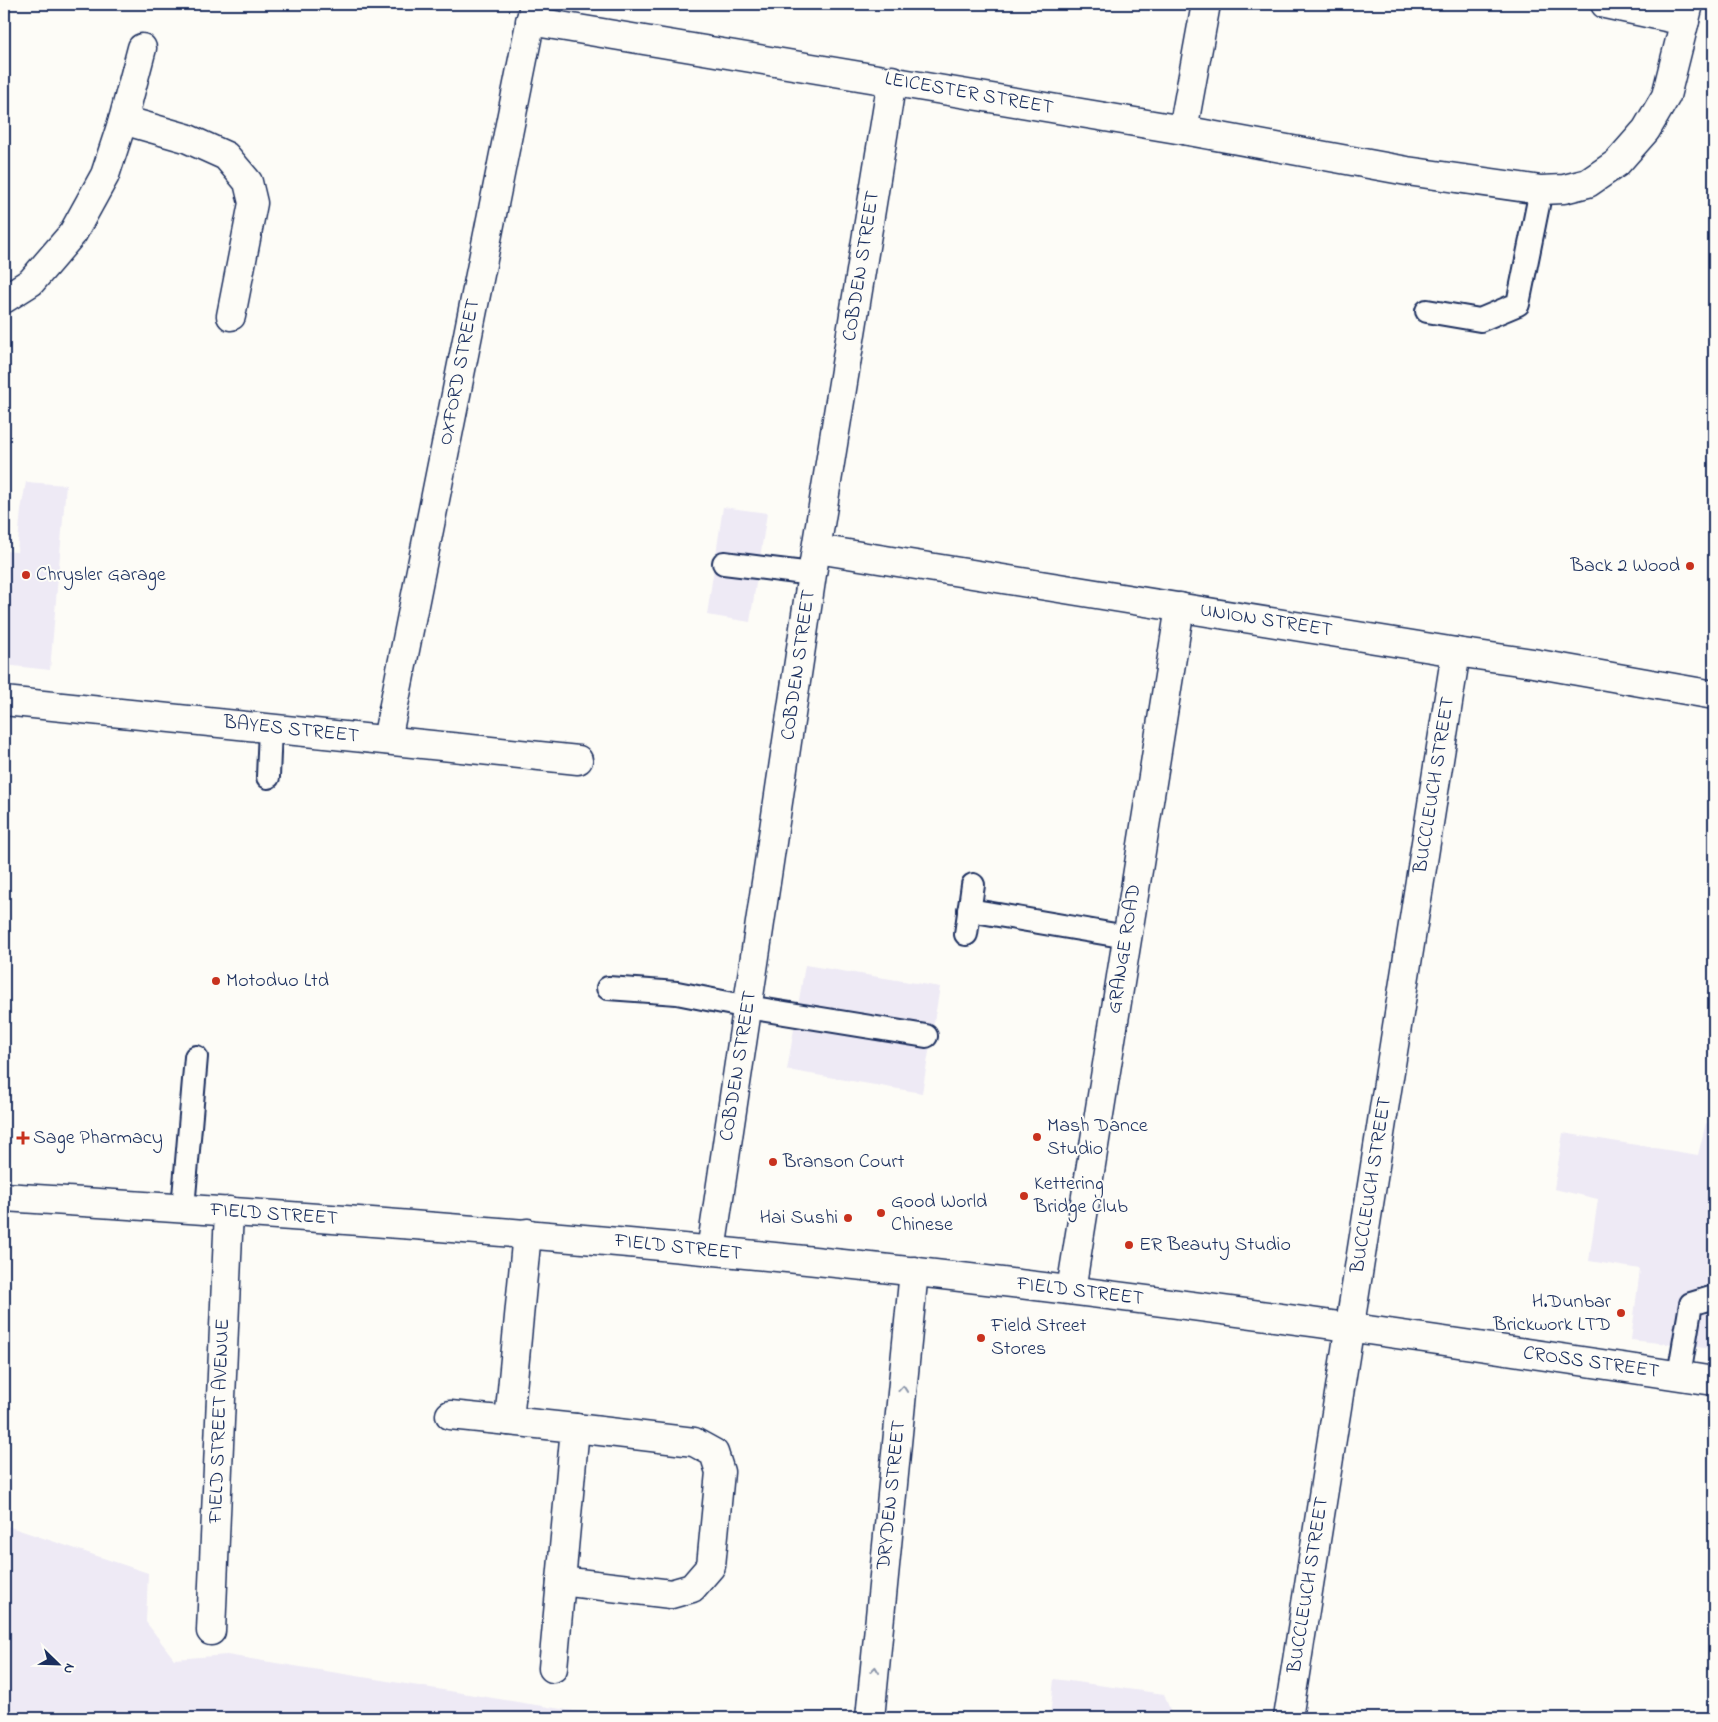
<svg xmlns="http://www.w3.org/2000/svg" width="1718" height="1722" viewBox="0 0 1718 1722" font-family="'Indie Flower',sans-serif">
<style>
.built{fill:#eeeaf5}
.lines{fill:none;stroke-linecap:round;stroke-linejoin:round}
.lane-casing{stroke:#1b2f5e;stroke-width:26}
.street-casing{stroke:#1b2f5e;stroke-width:31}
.lane{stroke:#fdfcf7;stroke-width:22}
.street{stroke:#fdfcf7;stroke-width:28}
.oneway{stroke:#8c96aa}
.poi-dot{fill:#c8321e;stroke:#fdfcf7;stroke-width:2}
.labels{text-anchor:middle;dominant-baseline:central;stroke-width:4;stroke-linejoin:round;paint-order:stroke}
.street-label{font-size:20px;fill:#1b2f5e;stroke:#fdfcf7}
.poi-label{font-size:20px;fill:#1b2f5e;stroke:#fdfcf7;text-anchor:start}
</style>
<rect width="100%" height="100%" fill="#fdfcf7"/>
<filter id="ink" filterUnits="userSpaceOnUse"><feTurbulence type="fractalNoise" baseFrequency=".02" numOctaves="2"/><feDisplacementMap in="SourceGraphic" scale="10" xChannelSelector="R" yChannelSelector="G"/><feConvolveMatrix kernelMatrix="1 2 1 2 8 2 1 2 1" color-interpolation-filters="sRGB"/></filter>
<g filter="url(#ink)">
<g class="built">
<path d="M26,482l40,3 -16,185 -46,-5v-114l13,1 4,-42z"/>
<path d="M723,507l44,6 -17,109 -43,-7z"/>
<path d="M805,965l135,22 -18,106 -135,-23z"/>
<path d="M1706,1123l8,2v224l-83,-9 9,-71 -51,-8 9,-62 -44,-10 9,-56 135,22z"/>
<path d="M4,1525l144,48 -2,49 28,37 53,-4 340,55 59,8h-622z"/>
<path d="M1054,1679l110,15 9,24h-123z"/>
</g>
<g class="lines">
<defs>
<g id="lane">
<path d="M1427,311l53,9 38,-16 23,-114"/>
<path d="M724,563l88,11"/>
<path d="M268,777l2,-49"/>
<path d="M969,910l158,27"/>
<path d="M966,934l7,-49"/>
<path d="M608,988l69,5 71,14 178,29"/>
<path d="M183,1208l13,-151"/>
<path d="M1679,1375l12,-71 23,-7"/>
</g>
<g id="street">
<path d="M1605,4l80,17"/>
<path d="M530,21l653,109 224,41 134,19 23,-1 24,-6 29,-20 29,-33 20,-34 23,-92"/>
<path d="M123,120l63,18 40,18 22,26 5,21 -22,113"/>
<path d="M1183,130l23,-126"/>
<path d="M4,299l27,-17 42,-49 32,-58 18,-55 19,-72"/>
<path d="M817,549l639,103 77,11 181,32"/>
<path d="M4,701l574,59"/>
<path d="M387,740l147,-736"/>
<path d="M4,1197c305,19 610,41 913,75 267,30 532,69 797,109"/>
<path d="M527,1233l-18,188 66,7 -22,240"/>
<path d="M711,1251l101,-677 80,-494"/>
<path d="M1071,1290l109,-683"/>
<path d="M450,1415l59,6"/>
<path d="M561,1581l110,13 21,-6 19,-22 9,-94 -6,-19 -20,-11 -119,-14"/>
<path d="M211,1631l18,-420"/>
<path d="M870,1718l44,-447"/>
<path d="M1288,1718l168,-1066"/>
</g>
</defs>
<use href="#lane" class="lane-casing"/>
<use href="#street" class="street-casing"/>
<use href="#lane" class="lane"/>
<use href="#street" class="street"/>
</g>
<defs><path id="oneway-chevron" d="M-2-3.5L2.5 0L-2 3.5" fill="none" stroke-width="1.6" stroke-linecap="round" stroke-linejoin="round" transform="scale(1.25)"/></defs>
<g class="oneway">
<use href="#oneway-chevron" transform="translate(903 1389) rotate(-85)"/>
<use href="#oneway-chevron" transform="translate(875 1670) rotate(-84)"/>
</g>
</g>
<g class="poi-dot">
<circle cx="1690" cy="566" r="5"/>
<circle cx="26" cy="575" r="5"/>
<circle cx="216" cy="981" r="5"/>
<circle cx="1037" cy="1137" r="5"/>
<path d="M20.5 1130.5h5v5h5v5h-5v5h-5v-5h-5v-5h5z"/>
<circle cx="773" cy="1162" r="5"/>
<circle cx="1024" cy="1196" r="5"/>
<circle cx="881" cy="1213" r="5"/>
<circle cx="848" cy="1218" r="5"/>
<circle cx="1129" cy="1245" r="5"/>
<circle cx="1621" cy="1313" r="5"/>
<circle cx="981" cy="1338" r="5"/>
</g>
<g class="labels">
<g class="street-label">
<text transform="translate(969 94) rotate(10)">LEICESTER STREET</text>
<text transform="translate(862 266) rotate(-81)">COBDEN STREET</text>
<text transform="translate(460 372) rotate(-79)">OXFORD STREET</text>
<text transform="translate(1266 621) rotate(9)">UNION STREET</text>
<text transform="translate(799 665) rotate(-82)">COBDEN STREET</text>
<text transform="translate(291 730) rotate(6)">BAYES STREET</text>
<text transform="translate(1435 785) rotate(-81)">BUCCLEUCH STREET</text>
<text transform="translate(1125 949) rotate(-81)">GRANGE ROAD</text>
<text transform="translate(739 1066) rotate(-81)">COBDEN STREET</text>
<text transform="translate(1372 1185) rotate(-81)">BUCCLEUCH STREET</text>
<text transform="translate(274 1215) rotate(4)">FIELD STREET</text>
<text transform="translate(678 1248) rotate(6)">FIELD STREET</text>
<text transform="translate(1080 1292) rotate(7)">FIELD STREET</text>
<text transform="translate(1591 1363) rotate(8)">CROSS STREET</text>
<text transform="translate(220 1421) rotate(-88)">FIELD STREET AVENUE</text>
<text transform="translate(892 1495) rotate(-84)">DRYDEN STREET</text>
<text transform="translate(1309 1585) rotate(-81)">BUCCLEUCH STREET</text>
</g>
<g class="poi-label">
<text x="1680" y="566" text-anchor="end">Back 2 Wood</text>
<text x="36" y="575">Chrysler Garage</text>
<text x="226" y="981">Motoduo Ltd</text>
<text x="1047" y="1126">Mash Dance<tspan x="1047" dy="23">Studio</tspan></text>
<text x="33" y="1138">Sage Pharmacy</text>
<text x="783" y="1162">Branson Court</text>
<text x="1034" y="1184">Kettering<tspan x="1034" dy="23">Bridge Club</tspan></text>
<text x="891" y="1202">Good World<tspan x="891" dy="23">Chinese</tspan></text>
<text x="838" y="1218" text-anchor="end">Hai Sushi</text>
<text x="1139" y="1245">ER Beauty Studio</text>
<text x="1611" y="1302" text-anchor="end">H.Dunbar<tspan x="1611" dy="23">Brickwork LTD</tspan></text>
<text x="991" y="1326">Field Street<tspan x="991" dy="23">Stores</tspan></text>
</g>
</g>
<rect width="1718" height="1722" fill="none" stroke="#fdfcf7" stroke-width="20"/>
<rect x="10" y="10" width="1698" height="1702" fill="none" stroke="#1b2f5e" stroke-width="2" filter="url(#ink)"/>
<g transform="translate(58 1664) rotate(113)" stroke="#fdfcf7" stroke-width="4" paint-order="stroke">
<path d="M0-4L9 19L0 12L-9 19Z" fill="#1b2f5e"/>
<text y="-8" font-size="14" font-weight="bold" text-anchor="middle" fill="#1b2f5e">N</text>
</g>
</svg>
